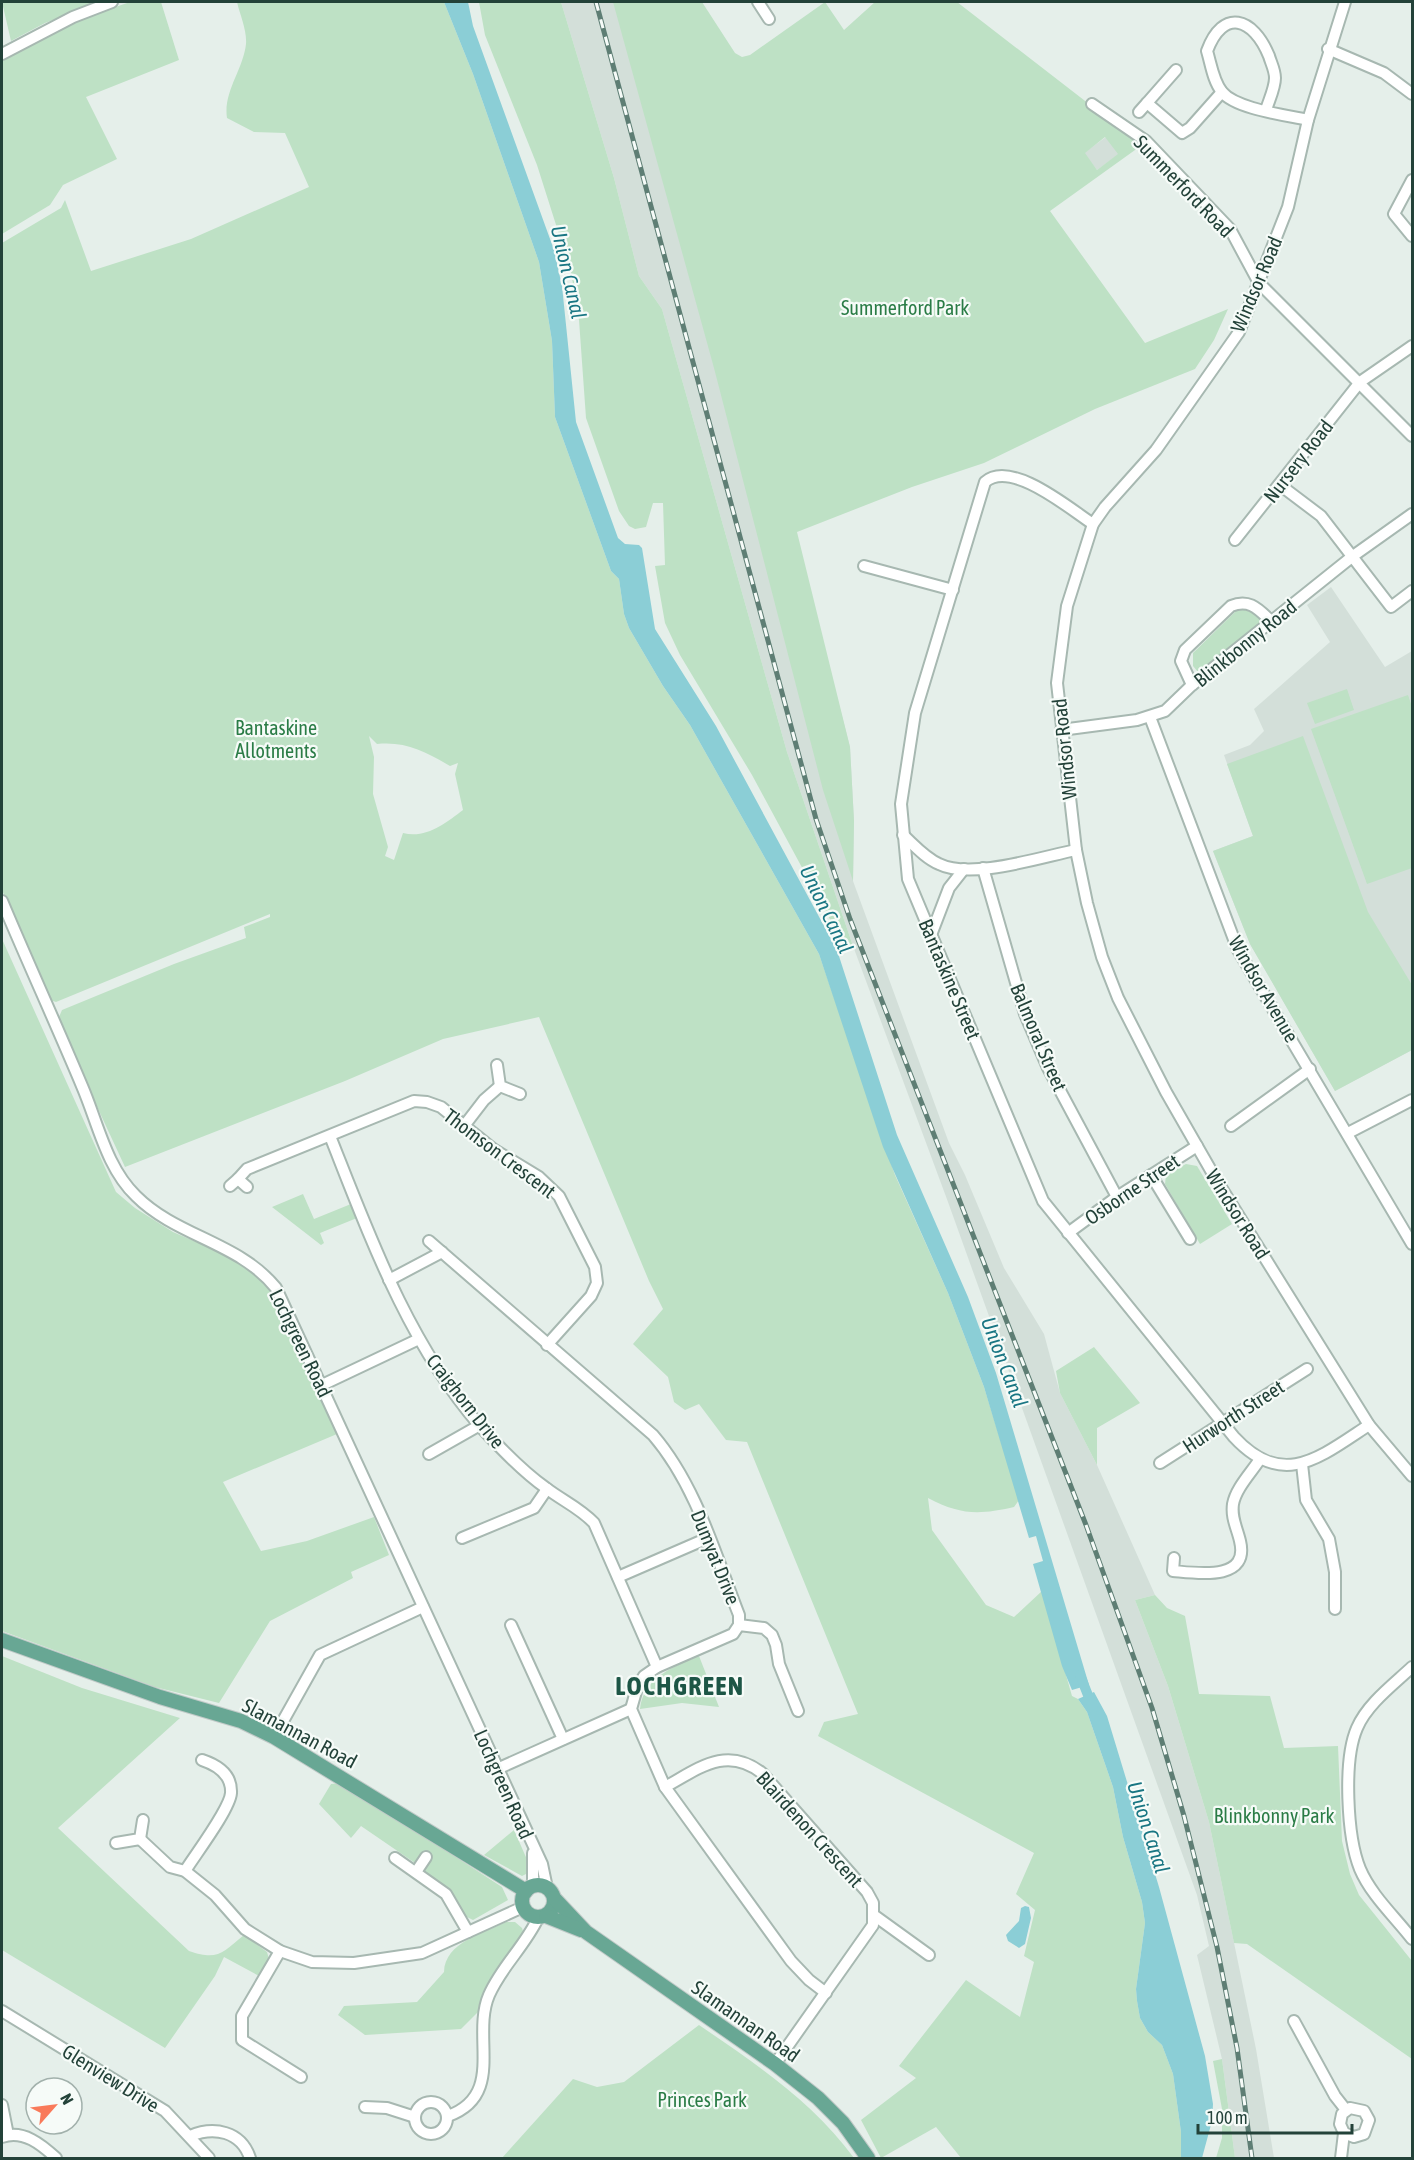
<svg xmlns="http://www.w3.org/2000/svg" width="1414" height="2160" viewBox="0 0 1414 2160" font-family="'Asap Condensed',sans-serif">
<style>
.built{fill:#d3dfd9}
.green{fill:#bee1c5;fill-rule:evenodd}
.water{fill:#8bced6}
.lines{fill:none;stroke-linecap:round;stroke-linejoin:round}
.canal{stroke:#8bced6;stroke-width:10}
.minor-casing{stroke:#a7b8b1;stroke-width:14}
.major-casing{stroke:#c1cac8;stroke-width:16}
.minor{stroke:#fff;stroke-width:10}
.major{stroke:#68a794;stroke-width:14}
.rail-casing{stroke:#5e7e74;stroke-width:5}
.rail{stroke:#f6fbf8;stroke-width:3;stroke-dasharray:9;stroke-linecap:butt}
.labels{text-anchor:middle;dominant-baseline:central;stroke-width:4.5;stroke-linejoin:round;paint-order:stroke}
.street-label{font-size:20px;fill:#234239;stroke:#f6fbf8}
.park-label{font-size:20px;fill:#2a7c46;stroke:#f6fbf8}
.water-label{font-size:21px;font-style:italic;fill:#197683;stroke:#f6fbf8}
.district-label{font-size:26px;font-weight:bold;letter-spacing:1.5px;fill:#1d5646;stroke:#f6fbf8}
</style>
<rect width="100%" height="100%" fill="#e5efea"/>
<g class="built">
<path d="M561,2h108l2,54 179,691 4,74 -1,60 96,262 16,32 39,93 40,66 16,59 37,72 58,130 -20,5 33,86 41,136 47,227 18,109h-39l-13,-99 -25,-104 12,-9 -12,-51 -249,-693 -95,-256 -66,-194 -125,-443 -23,-33 -25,-98z"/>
<path d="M1106,137l13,17 -22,16 -13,-17z"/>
<path d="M1331,587l54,80 27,-16v399l-77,41 -85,-147 -37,-93 40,-15 -29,-81 26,-10 14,-14 -10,-22 76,-67 -23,-37z"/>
</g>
<g class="green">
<path d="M2,2h98l-55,21 -34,18z"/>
<path d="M130,2h31l18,58 -93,37 31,62 -54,26 -13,20 -48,29v-175l73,-38z"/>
<path d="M237,2h207l29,72 66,188 13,79 3,76 56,154 8,8 5,35 5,14 34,58 27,39 129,229 76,221 53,118 36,94 35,113 -5,7c-35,8 -54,8 -86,-9l4,32 54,75 28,12 28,-26 30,105 6,3 9,13 26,75 10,50 19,65 3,21 -9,66 1,12 3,17 8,14 14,13 11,29 8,58v26h-220l-25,-31 -55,31 -20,-38 55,-42 -17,-12 67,-86 54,37 14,-55 -10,-6 11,-46 -19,-16 18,-41 -216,-117 6,-14 34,-8 -111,-272 -21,-2 -27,-36 -14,6 -11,-8 -6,-25 -35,-33 30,-35 -14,-28 -110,-264 -96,22 -98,42 -220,86 -51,-110 -15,-40 3,-7 112,-46 72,-26 -2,-11 26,-10v-3l-214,88 -9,-3 -45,-109v-647l59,-35 4,-8 26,71 100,-32 118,-52 -24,-54 -31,-1 -27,-14c-4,-26 16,-48 19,-74 1,-14 -6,-29 -9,-42zM369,736l8,8c29,-3 49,8 73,22l8,-3 -3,11 8,36c-17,13 -37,29 -60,23l-9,27 -9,-4 3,-9 -15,-53 1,-37z"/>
<path d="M479,2h82l53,176 25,98 23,33 125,443 66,194 -7,3 -94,-174 -72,-120 -15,-32 -10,-57 10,-1 -2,-62h-10l-7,24 -11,2 -6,-3 -10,-15 -33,-93 -7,-98 -8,-48 -34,-107 -52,-130z"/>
<path d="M613,2h89l33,51 7,4 8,-2 75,-53 19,28 31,-28h82l185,143 -92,66 95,132 83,-34 -14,31 -19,29 -100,40 -111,54 -72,24 -115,45 53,215 4,74 -1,60 -30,-91 -109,-422zM1105,137l13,17 -21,16 -12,-17z"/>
<path d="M1250,608l15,13 -61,50 -6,1 -5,-6v-13l43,-42z"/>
<path d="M1347,689l7,21 -39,14 -8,-21z"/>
<path d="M1408,695l4,12v161l-45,16 -56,-155z"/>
<path d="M1303,736l65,176 44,73v65l-77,41 -85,-147 -37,-93 40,-15 -26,-72z"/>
<path d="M2,939l114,253 19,16 38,24 70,30 29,29 65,143 -114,48 38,69 46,-10 67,-24 15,38 -38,17 2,6 -83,43 -51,82 -64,-16 -153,-56z"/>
<path d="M1186,1164l11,2 35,58 -32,20 -35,-60 1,-9z"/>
<path d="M303,1194l11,25 37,-15 6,14 -37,15 4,10 -3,2 -49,-38z"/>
<path d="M1094,1347l46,56 -43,25v37l-37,-72 -4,-22z"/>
<path d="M1155,1595l12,13 18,8 14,78 71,2 14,52 54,-2 4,95 8,33 9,21 53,66v98l-165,-115 -13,-1 -25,-121 -41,-136 -33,-86z"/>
<path d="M2,1656l80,32 98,30 -122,110 131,123c29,10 33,2 55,-16l23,17 2,7 -10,17 -35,-19 -9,19 -50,72 -163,-98z"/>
<path d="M699,1656l20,51 -37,-4 -42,6c3,-31 34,-43 59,-53z"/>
<path d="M342,1783l160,104 6,13 -35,20 -8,-4 -14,-26 -29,-20 8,-12 -8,-5 -7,10 -54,-37 -10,12 -32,-34 12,-20z"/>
<path d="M514,1830l15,34 -1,9 -6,3 -38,-21z"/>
<path d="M506,1922h9l7,6 3,9 -26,31 -14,21 -7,23 -17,17 -96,6 -27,-20 6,-9 73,-4 27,-30c1,-30 40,-39 62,-50z"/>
<path d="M699,2025c57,39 114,77 155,133h-352l71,-79 24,8 27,-5z"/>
<path d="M1222,2059l13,99h-19l6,-20v-29l-9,-48z"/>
</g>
<g class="water">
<path d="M444,2h24l5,24 81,224 8,36 14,136 42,116 7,6 14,1 3,3 13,81 61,97 121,224 60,185 71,162 28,76 93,312 -17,5 -10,-24 -29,-102 10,-3 -7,-25 -7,2 -45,-151 -36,-94 -65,-146 -64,-193 -129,-229 -27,-39 -34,-58 -5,-14 -5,-35 -8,-8 -56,-154 -3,-76 -13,-79 -66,-188z"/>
<path d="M1094,1692l13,24 52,171 46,169 8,48 -1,17 -10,37h-21v-26l-8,-58 -11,-29 -14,-13 -8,-14 -3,-17 -1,-12 9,-66 -3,-21 -19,-65 -10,-50 -26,-75 -9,-13z"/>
<path d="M1025,1906l4,1 2,11 -6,26 -6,4 -11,-7 -2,-6 13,-14 2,-13z"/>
</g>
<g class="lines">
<path class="canal" d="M1080,1675l13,33"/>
<defs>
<g id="minor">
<path d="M758,2l11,17"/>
<path d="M1345,2l-37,118 -20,87 -49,125 -83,118 -51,57 -12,17 -26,82 -10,77 19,167 11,53 15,54 16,41 48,94 51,89 152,244 43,51"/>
<path d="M1328,49l56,24 28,21"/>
<path d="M2,54l71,-37 39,-15"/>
<path d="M1176,70l-29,33 35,30 8,-5 32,-36"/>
<path d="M1092,104l54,37 84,88 29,54 153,153"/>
<path d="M1266,110c3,-10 9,-22 9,-32 0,-8 -4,-15 -6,-22 -16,-39 -46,-48 -62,-5 4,13 6,30 15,41 14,17 64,23 86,28"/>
<path d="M1139,112l8,-9"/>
<path d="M1412,180l-18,34 18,22"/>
<path d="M1280,485l41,31 70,91 21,-16"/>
<path d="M1093,524c-23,-15 -82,-65 -108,-42l-70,231 -14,91 7,75 135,322 191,236c49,53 86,20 135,-12"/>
<path d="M1235,540l125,-158 52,-36"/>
<path d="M864,566l89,24"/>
<path d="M1192,685l-11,-24 4,-11 46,-44c19,-8 28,4 41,16"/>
<path d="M1150,717l88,233 174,294"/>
<path d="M1061,730l76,-10 28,-9 27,-26 161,-129 59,-42"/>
<path d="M903,835c11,10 22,23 36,29 32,16 102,-7 137,-14"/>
<path d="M983,868l42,146 23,54 69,129"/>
<path d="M2,901c26,62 54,123 80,185 16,37 24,81 54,110 41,41 103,46 140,92l266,576 5,24"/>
<path d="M931,935l18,-47 15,-19"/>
<path d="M497,1065l3,21 20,8"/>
<path d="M464,1126l20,-26 16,-14"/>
<path d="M1231,1126l79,-57"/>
<path d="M1348,1133l64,-33"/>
<path d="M330,1136c40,101 78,207 150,290 20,22 42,45 66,62 17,13 34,20 48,35l63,144"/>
<path d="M1151,1175l39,64"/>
<path d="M238,1179l9,-10 167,-68 13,1 14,5 52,42 46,28 20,19 36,71 2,16 -6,13 -44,49"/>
<path d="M230,1186l8,-7 9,8"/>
<path d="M1068,1233l49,-36 80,-51"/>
<path d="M429,1241l224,194c43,50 62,119 86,180v10l-6,9 -76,33 -13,9 -7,12 -6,21 34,78 126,174 18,19 17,13"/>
<path d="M389,1280l53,-28"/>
<path d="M322,1385l97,-46"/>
<path d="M429,1454l51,-29"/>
<path d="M1160,1463l147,-94"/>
<path d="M1302,1464l4,36 23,39 6,33v37"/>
<path d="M462,1538l72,-30 13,-19"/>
<path d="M1174,1558l-1,13c23,2 77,11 67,-30 -3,-13 -9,-23 -7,-37 3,-16 18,-31 27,-45"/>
<path d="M618,1577l90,-39"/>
<path d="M511,1625l52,114"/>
<path d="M739,1625l25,3 8,7 4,10 3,19 19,47"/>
<path d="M1412,1667c-18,17 -45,37 -55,61 -14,32 -10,109 3,141 11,26 35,48 52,70"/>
<path d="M274,1737l46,-82 103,-48"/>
<path d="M497,1769l134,-60"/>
<path d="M665,1787c33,-18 61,-42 97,-14l105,119 6,11v22l-98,139"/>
<path d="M140,1839l30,28 15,4 30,24 30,34 35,22 32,11 42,1 68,-10 101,-46"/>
<path d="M116,1843l24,-4 3,-19"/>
<path d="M395,1858l51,36 22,38"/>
<path d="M185,1871c10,-16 45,-62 46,-78 1,-19 -14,-28 -29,-33"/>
<path d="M416,1872l10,-15"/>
<path d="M533,1886v-33"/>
<path d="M875,1916l54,39"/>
<path d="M280,1951l-38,65v24l59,37"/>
<path d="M2,2011l163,100 44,47"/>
<path d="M1294,2021l41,75 11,14"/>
<circle cx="431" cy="2118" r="16"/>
<path d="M2,2105l6,30"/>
<path d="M365,2107l22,1 28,9"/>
<path d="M448,2116c58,-21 23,-79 41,-121 12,-28 36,-49 49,-77"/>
<path d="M190,2136c24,-10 51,-5 60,22"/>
<path d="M2,2137c21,-8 40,8 54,21"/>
<path d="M1341,2158l3,-25 -4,-9 2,-10 8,-6 14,3 5,9 -5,14 -10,3 -10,-4"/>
</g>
<g id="major">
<path d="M2,1640l158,57 81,24 33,16 252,154"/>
<circle cx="538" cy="1901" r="16"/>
<path d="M554,1898l32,34 189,132 43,34 25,25 25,35"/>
<path d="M546,1916l35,14"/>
</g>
</defs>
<use href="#minor" class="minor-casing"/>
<use href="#major" class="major-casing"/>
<use href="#minor" class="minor"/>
<use href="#major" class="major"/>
<defs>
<path id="rail" d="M596,2l220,817 34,100 236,606 66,183 32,108 33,131 20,101 15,110"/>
</defs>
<use href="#rail" class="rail-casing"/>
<use href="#rail" class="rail"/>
</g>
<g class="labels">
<g class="street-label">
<text transform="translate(1184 186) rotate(46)">Summerford Road</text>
<text transform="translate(1256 284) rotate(-67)">Windsor Road</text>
<text transform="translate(1298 461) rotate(-52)">Nursery Road</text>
<text transform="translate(1245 643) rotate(-39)">Blinkbonny Road</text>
<text transform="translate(1064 749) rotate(-96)">Windsor Road</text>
<text transform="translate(950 979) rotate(67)">Bantaskine Street</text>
<text transform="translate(1264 989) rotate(60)">Windsor Avenue</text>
<text transform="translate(1039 1037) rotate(67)">Balmoral Street</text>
<text transform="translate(500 1153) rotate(37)">Thomson Crescent</text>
<text transform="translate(1132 1189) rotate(-34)">Osborne Street</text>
<text transform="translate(1238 1214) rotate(58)">Windsor Road</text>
<text transform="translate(301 1343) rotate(64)">Lochgreen Road</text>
<text transform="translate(466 1401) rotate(52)">Craighorn Drive</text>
<text transform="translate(1233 1416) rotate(-33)">Hurworth Street</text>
<text transform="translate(716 1557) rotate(68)">Dumyat Drive</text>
<text transform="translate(300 1733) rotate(28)">Slamannan Road</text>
<text transform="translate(504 1784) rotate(66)">Lochgreen Road</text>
<text transform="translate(810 1829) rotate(48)">Blairdenon Crescent</text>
<text transform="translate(746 2021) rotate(35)">Slamannan Road</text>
<text transform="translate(111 2078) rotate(32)">Glenview Drive</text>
</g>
<g class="park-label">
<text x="905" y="307">Summerford Park</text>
<text x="276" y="727">Bantaskine<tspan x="276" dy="23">Allotments</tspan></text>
<text x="1274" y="1815">Blinkbonny Park</text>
<text x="702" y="2099">Princes Park</text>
</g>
<g class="water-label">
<text transform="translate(569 272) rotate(77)">Union Canal</text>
<text transform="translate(827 909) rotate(64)">Union Canal</text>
<text transform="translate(1005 1362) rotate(69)">Union Canal</text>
<text transform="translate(1149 1827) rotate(72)">Union Canal</text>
</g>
<g class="district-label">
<text x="680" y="1686">LOCHGREEN</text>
</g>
</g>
<rect width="1414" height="2160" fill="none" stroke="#234239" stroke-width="6"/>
<g transform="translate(54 2106) rotate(62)"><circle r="28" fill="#f6fbf8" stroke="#a2b1ac" stroke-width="1.5"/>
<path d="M0-4.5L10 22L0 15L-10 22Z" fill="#f97a5a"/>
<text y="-9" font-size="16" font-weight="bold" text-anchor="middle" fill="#234239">N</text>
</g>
<path d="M1198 2124v9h154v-9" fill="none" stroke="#234239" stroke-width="3"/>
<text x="1207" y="2124" font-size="18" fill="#234239" stroke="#f6fbf8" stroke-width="4.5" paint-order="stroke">100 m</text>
</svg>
